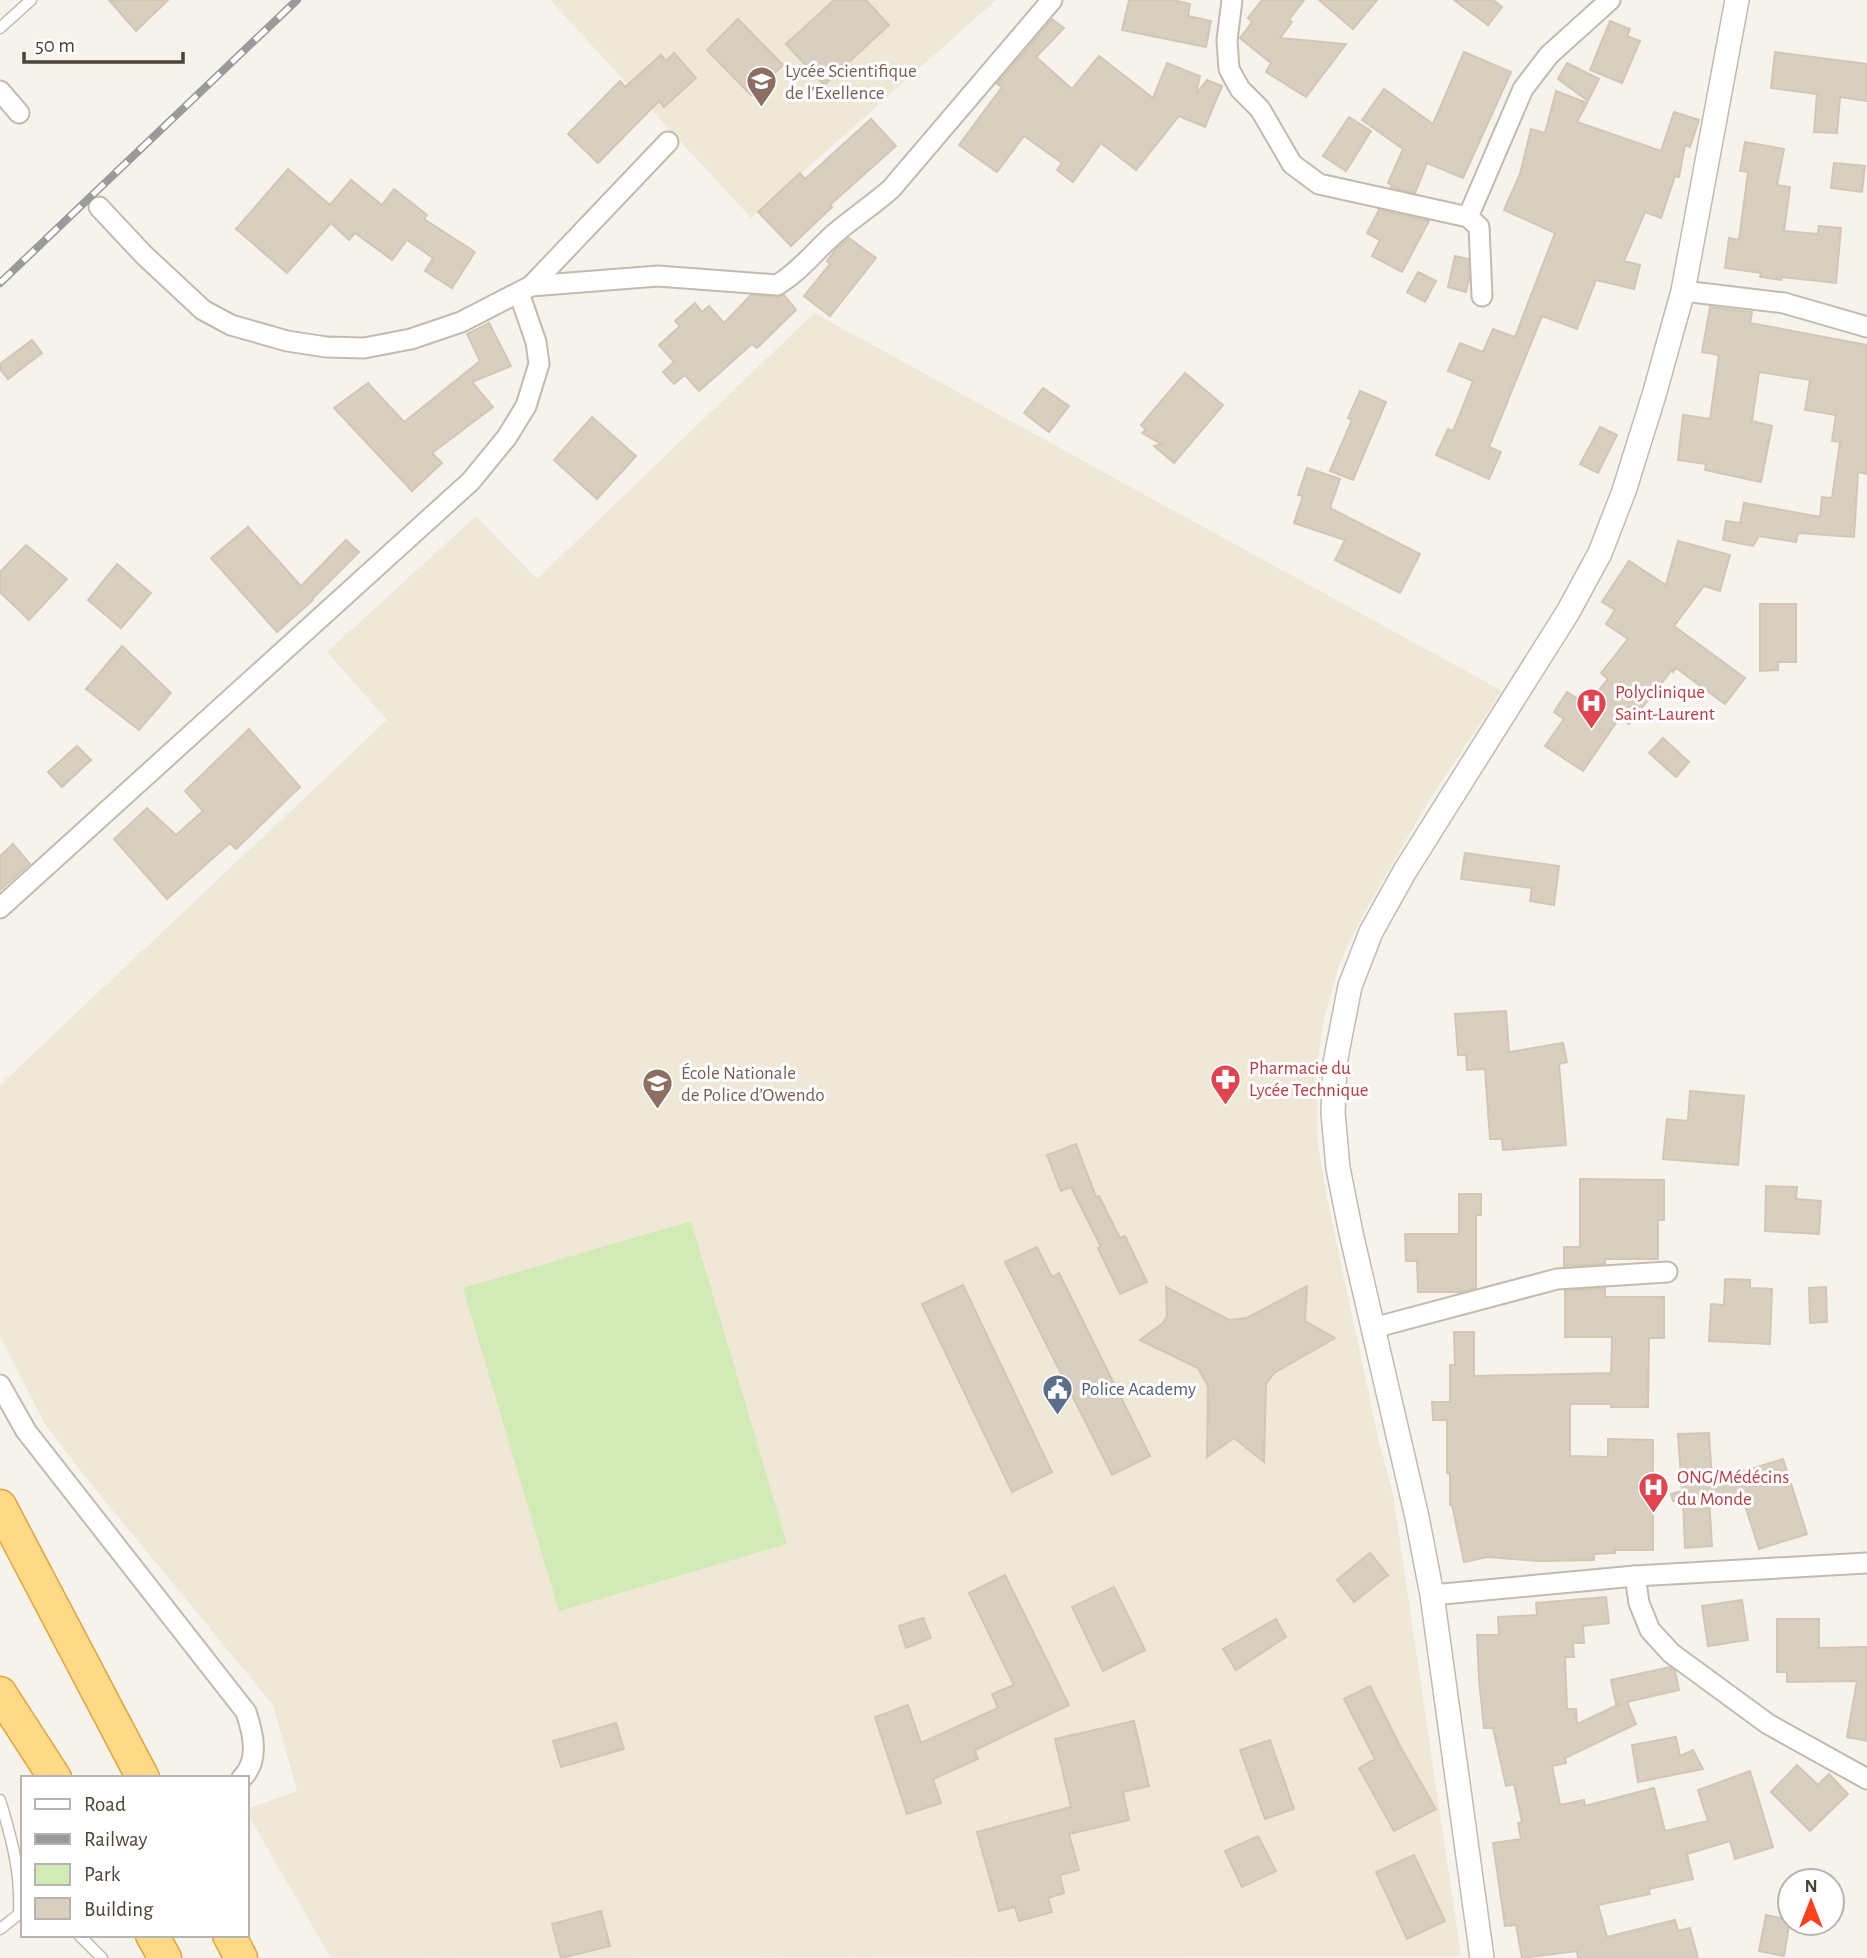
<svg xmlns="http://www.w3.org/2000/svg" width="1867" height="1958" viewBox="0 0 1867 1958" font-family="'Alegreya Sans',sans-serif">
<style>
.education{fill:#efe8d6}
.green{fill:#d2eab5}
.building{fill:#d8cfc1;stroke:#d3c7b4;stroke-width:2}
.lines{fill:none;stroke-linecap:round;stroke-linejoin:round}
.service-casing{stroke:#c2bbae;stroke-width:13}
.minor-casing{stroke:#c2bbae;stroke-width:23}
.tertiary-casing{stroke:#c2bbae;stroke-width:26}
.trunk-casing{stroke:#e0a43c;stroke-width:35}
.service{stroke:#fff;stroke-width:10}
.minor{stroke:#fff;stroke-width:19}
.tertiary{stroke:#fff;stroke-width:23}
.trunk{stroke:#ffd985;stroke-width:32}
.rail-casing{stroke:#9a9a9a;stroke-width:8}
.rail{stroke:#fff;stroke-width:5;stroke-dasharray:16;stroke-linecap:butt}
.labels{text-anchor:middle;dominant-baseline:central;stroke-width:6;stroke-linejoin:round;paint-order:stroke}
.education-label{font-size:19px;fill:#785e54;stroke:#fff;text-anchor:start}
.health-label{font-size:19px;fill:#be3a42;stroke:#fff;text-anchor:start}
.service-label{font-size:19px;fill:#4e5e75;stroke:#fff;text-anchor:start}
</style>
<rect width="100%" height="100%" fill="#f6f3ec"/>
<g class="education">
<path d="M550,0h446l-245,218z"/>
<path d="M814,313l688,378 -74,111 -65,113 -23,47 -16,57 -7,48v71l10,60 52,244 14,52 68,462 -1130,2 -84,-145v-4l50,-18 -24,-86 -190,-231 -38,-50 -45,-88v-251l387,-365 -60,-68 149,-136 61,63z"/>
</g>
<path class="green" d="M691,1221l96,323 -228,67 -96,-323z"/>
<g class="building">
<path d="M109,0h59l-32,31z"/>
<path d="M834,0h32l23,25 -65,60 -38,-41z"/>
<path d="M1129,0h44l17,4 -2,12 23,5 -5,26 -84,-17z"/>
<path d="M1262,0h42l-15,20 3,2 -12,16 66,6 -40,53 -40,-25 5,-9 -31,-25 12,-16 -4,-4z"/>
<path d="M1319,0h58l-24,29z"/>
<path d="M1454,0h39l9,7 -14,18z"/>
<path d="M738,19l45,46 -32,30 -44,-45z"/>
<path d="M1052,19l12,9 -28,29 36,32 27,-33 54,42 14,-35 33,13 -4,18 11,-14 15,6 -17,41 -26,-11 -43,54 -35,-27 -28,39 -16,-12 5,-7 -38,-27 -27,36 -38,-27 43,-58 -5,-3z"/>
<path d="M1610,21l20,8 -3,7 13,5 -18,42 -32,-13z"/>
<path d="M1464,52l47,20 -48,106 -36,-15 -12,30 -24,-6 1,-2 -4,-2 15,-34 -41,-29 22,-31 49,35z"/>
<path d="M1775,52l92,12v37l-27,-4 -3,36 -23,-1 3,-38 -46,-6z"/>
<path d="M674,53l22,25 -32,29 -5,-6 -61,62 -30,-29 52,-53 5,6 36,-32 5,6z"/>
<path d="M1567,63l32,16 -11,22 -30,-22z"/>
<path d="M1556,91l31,12 -10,19 84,29 13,-39 25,8 -9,27 -5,-2 -6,32 -4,-1 -14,42 -16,-6 -21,49 16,4 -6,24 -38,-9 -19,49 -35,-13 -53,131 12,5 -12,27 -53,-24 12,-26 5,2 20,-50 -25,-10 12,-28 23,9 10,-23 22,8 40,-104 -51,-23 16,-36 11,-45 14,4z"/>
<path d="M1349,117l22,14 -25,40 -23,-15z"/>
<path d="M871,119l25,27 -66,59 2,2 -41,39 -33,-34 42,-39 5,6z"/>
<path d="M1745,142l39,7 -7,36 13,2 -6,44 34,3 1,-8 22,2 -5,55 -54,-6 -1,3 -21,-3 1,-4 -36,-5 4,-30 10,2 9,-68 -8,-1z"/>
<path d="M1834,163l31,3 -3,26 -31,-4z"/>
<path d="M288,169l42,36 21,-25 31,25 12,-16 33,26 -3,4 51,33 -23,36 -27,-17 8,-13 -26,-18 -15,20 -37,-27 -6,7 -18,-17 -44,50 -51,-44z"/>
<path d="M1379,210l50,11 -27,51 -30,-16 8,-16 -13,-7z"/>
<path d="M849,238l27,20 -46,58 -26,-20 26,-32 -3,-3 9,-12z"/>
<path d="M1455,256l13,3 1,20 -3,13 -18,-5z"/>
<path d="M1418,272l18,9 -11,21 -18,-10z"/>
<path d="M751,295l25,2 8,-2 12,15 -39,38 -5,-4 -53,47 -14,-16 -11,9 -11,-12 11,-10 -15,-17 21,-19 -5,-5 20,-18 7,9 7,-6 15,17z"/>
<path d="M1710,307l42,5 -2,11 117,22v129l-9,-2 -4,65 -56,-4 -2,9 -37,-6 -6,10 -30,-6 3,-19 14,2 4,-20 76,14 2,-20 10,1 8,-56 -8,-1 4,-26 -31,-5 5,-30 -51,-8 -7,49 20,5 -11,56 -56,-12 1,-6 -28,-4 5,-45 27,4 9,-64 -17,-3z"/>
<path d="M489,323l22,43 -39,16 21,25 -61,46 10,10 -30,28 -78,-83 34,-25 36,39 76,-61 -13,-27z"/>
<path d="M32,340l10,13 -34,26 -8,-10v-5z"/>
<path d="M1185,373l38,32 -49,58 -20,-17 7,-2 -19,-11 4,-3 -5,-5z"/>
<path d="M1043,388l26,18 -20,26 -25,-19z"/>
<path d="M1360,391l26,11 -33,78 -23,-9 22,-51 -4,-2z"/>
<path d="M592,417l44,39 -39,43 -43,-39z"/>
<path d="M1600,427l17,8 -19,38 -18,-9z"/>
<path d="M1307,468l33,11 -10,29 90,46 -20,39 -65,-33 10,-20 -51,-17 9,-27 -5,-1z"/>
<path d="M248,527l53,59 45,-46 13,12 -47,47 1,1 -36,32 -66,-74z"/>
<path d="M1678,541l52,14 -10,36 -16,-5 -30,40 71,52 -20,26 -49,-36 -3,4 -1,-2 -43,54 -9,-7 -37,54 -38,-25 19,-27 -10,-7 13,-20 20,13 21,-26 -7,-6 27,-34 -22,-15 9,-14 -13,-8 27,-41 37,24z"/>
<path d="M26,545l41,34 -38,41 -29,-28v-20z"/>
<path d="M117,564l34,29 -30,35 -33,-28z"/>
<path d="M1760,604h36v58h-18v8l-18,1z"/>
<path d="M122,646l49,47 -32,37 -53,-41z"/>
<path d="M249,729l51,58 -64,62 -6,-6 -63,56 -53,-60 33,-31 29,27 27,-24 -18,-20z"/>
<path d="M1663,738l26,24 -13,15 -27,-24z"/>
<path d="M77,746l14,14 -29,27 -14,-15z"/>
<path d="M13,844l17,20 -30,26v-34z"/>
<path d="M1465,853l94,13 -5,39 -24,-4 2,-13 -71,-9z"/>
<path d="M1506,1011l3,41 54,-9 4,19 -8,2 7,81 -63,5 -1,-11h-12l-5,-70 -18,1 -1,-15h-8l-3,-41z"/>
<path d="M1690,1091l54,5 -6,69 -75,-6 4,-40 21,2z"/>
<path d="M1076,1144l20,53 3,-1 21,42 5,-2 22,46 -27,12 -22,-46 3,-1 -30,-60 -10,4 -14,-36z"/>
<path d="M1580,1179l84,1v40h-6v39h-53v5l-41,2v-19h16z"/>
<path d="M1766,1186l31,1 -1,12 25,2 -2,33 -54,-3z"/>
<path d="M1459,1194h22v21h-5v73l-15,4h-43l-1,-31h-11l-1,-27h54z"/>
<path d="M1037,1247l15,30 7,-4 91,183 -38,19 -107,-213z"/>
<path d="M1725,1279l25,1v8l22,1 -2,55 -61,-3 2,-37 13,1z"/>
<path d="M963,1285l89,187 -40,20 -90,-188z"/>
<path d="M1307,1286l-2,35 30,17 -61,35 -8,11 -2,78 -30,-24 -27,19 1,-71 -10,-18 -58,-28 23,-17 4,-7 -1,-29 63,33 18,-2z"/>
<path d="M1826,1287l1,35 -17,1 -1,-35z"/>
<path d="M1605,1288v9h59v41h-15l-1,69h-37v-3h-41v52l38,1v-18l45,1v110h-38v3l-21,1v6l-55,1 -52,-4 -23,5 -12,-57h-2v-31l-3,-1v-53h-14l-1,-18h18v-37h5l-1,-33h20v44l137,-3 1,-36h-47v-46z"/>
<path d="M1709,1433l3,48 71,-22 24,75 -48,15 -17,-53 -33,2 3,48 -27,2 -2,-48 -10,1 -2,-7 11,-3 -4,-57z"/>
<path d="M1370,1553l18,22 -34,27 -17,-22z"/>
<path d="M1005,1575l64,130 -94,45 3,9 -45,20 8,24 -34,11 -32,-97 33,-12 13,38 77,-35 -6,-14 22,-9 -45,-92z"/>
<path d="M1114,1587l31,63 -42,21 -31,-64z"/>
<path d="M1606,1597l3,26 -26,3 1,17h-11l1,14h-9l2,52h9l1,15 43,-20h-4l-5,-24 59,-13 5,4 4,19 -52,12 9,22 -71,34 1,5 -14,3 8,39 24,-5 1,6 69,-18 11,43 43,-10 -10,-31 52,-19 23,76 -38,12 -5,-18 -43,13 6,25 -44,10 1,5 -52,11 9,32 68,-17 3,11 12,-3 8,30h-120l-1,-7 -55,7 -6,-33 -11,1 -12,-83 28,-4 -3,-16 4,-1 -8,-38 -8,2 -13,-58h-9l-5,-49 -2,-44h22l-1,-18 39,-2 -1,-12z"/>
<path d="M1742,1600l6,40 -40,6 -6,-40z"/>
<path d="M923,1618l8,20 -25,10 -7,-22z"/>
<path d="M1276,1619l10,18 -50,33 -13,-21z"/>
<path d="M1777,1619h42v29l48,-1v94l-20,-4 10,-56 -70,1v-10h-10z"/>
<path d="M1370,1686l30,60 36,63 -42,22 -35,-63 16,-9 -31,-60z"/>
<path d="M1134,1721l15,65 -26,6 6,28 -60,14 10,36 -19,5 4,18 -16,5 4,14 -33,9 -4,-14 -16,4 -22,-79 94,-25 -16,-68z"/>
<path d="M616,1723l8,26 -63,18 -8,-26z"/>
<path d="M1676,1737l4,19 13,-6 10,19 -65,13 -6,-37z"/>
<path d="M1270,1740l24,69 -29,10 -25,-69z"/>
<path d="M1797,1765l21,20 11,-11 19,20 -38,37 -39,-39z"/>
<path d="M1258,1836l18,35 -34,16 -17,-36z"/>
<path d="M1414,1855l31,66 -38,18 -31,-67z"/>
<path d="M601,1911l9,35 -49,12 -9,-34z"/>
<path d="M1766,1915l24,5 -6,36 -25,-5z"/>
</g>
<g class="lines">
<defs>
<g id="service">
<path d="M0,28l31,-28"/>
<path d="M0,1800c12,40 21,72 19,114"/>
<path d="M0,1929l19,-15 3,1"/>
<path d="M79,1935l23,23"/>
</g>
<g id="minor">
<path d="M1232,0l-5,40 2,29 11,20 20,20 32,55 27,20 149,33 11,10 3,69"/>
<path d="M0,91l19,22"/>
<path d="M99,207l45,48 59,55 28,15 56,16 39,6 38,1 47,-9 50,-17 70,-36 137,-144"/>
<path d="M1468,217l55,-128 26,-34 61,-55"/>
<path d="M531,286l127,-10 119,9c24,-14 41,-38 62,-55 17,-14 36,-27 52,-41l161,-189"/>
<path d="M1683,291l101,12 83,24"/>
<path d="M0,908l471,-427 36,-44 19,-31 13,-42 -3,-22 -17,-49"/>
<path d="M1373,1328l184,-49 110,-7"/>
<path d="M0,1385l26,46 220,281c7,21 14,48 -4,66"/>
<path d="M1635,1576l4,27 11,27 21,23 97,71 99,55"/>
<path d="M1432,1595l203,-19 232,-13"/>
</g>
<path id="tertiary" d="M1482,1958l-50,-363 -15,-78 -66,-284 -13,-65 -5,-55 2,-50 15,-77 21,-54 34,-61 163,-259 32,-59 24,-62 30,-96 29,-104 54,-291"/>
<g id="trunk">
<path d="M0,1506l143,272"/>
<path d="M0,1693l55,85"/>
<path d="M152,1935l13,23"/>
<path d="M229,1935l12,23"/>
</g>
</defs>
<use href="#service" class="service-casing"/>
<use href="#minor" class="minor-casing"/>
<use href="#tertiary" class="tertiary-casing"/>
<use href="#trunk" class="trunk-casing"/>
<use href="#service" class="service"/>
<use href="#minor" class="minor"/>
<use href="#tertiary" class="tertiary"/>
<use href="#trunk" class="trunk"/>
<defs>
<path id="rail" d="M0,283l297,-283"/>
</defs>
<use href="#rail" class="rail-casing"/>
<use href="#rail" class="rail"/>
</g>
<defs>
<symbol id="school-pin" viewBox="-11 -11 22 30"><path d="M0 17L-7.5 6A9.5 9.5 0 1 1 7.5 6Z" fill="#8d6e63" stroke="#fff"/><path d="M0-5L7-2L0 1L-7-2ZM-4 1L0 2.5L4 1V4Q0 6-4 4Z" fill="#fff"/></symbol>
<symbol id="hospital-pin" viewBox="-11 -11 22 30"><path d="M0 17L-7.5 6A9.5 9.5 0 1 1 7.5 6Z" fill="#e0444e" stroke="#fff"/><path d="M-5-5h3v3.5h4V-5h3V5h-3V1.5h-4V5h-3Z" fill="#fff"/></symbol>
<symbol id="pharmacy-pin" viewBox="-11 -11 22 30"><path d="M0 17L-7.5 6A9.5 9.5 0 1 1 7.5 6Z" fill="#e0444e" stroke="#fff"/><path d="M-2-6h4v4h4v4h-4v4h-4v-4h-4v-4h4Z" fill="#fff"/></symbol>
<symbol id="civic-pin" viewBox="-11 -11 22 30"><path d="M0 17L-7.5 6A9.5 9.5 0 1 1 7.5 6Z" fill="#5c6f8a" stroke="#fff"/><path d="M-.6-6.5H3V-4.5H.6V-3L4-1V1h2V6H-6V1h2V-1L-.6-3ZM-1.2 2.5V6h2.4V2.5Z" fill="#fff"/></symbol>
</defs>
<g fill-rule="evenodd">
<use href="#school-pin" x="744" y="64" width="35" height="47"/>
<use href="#hospital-pin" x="1574" y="686" width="35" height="47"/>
<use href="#pharmacy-pin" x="1208" y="1062" width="35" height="47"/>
<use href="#school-pin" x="640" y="1066" width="35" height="47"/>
<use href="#civic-pin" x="1040" y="1372" width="35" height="47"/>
<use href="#hospital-pin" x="1636" y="1470" width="35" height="47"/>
</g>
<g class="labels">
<g class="education-label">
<text x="785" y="71">Lycée Scientifique<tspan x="785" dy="22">de l'Exellence</tspan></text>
<text x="681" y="1073">École Nationale<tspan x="681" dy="22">de Police d’Owendo</tspan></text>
</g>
<g class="health-label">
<text x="1615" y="692">Polyclinique<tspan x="1615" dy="22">Saint-Laurent</tspan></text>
<text x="1249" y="1068">Pharmacie du<tspan x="1249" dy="22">Lycée Technique</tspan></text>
<text x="1677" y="1477">ONG/Médécins<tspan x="1677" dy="22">du Monde</tspan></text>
</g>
<g class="service-label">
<text x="1081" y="1389">Police Academy</text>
</g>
</g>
<rect x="21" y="1776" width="228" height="161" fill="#ffffff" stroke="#b7b4b0" stroke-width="2"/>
<rect x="35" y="1799" width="35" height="10" fill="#ffffff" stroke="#b7b4b0" stroke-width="2"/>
<text x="84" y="1811" font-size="21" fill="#4b4439">Road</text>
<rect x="35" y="1834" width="35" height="10" fill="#9a9a9a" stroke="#b7b4b0" stroke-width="2"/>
<text x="84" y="1846" font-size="21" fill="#4b4439">Railway</text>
<rect x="35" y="1864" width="35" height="21" fill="#d2eab5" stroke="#b7b4b0" stroke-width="2"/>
<text x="84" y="1881" font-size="21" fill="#4b4439">Park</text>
<rect x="35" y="1898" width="35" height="21" fill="#d8cfc1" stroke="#b7b4b0" stroke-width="2"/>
<text x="84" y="1916" font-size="21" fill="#4b4439">Building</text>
<g transform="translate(1811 1902)"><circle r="33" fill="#ffffff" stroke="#b7b4b0" stroke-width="2"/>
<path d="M0-5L12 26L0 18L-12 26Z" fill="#fc3f1d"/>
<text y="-10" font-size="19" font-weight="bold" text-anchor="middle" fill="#4b4439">N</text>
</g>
<path d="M24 52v10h159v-10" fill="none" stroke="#4b4439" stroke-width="3.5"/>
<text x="35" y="52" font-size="21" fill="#4b4439" stroke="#ffffff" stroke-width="5" paint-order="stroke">50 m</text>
</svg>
